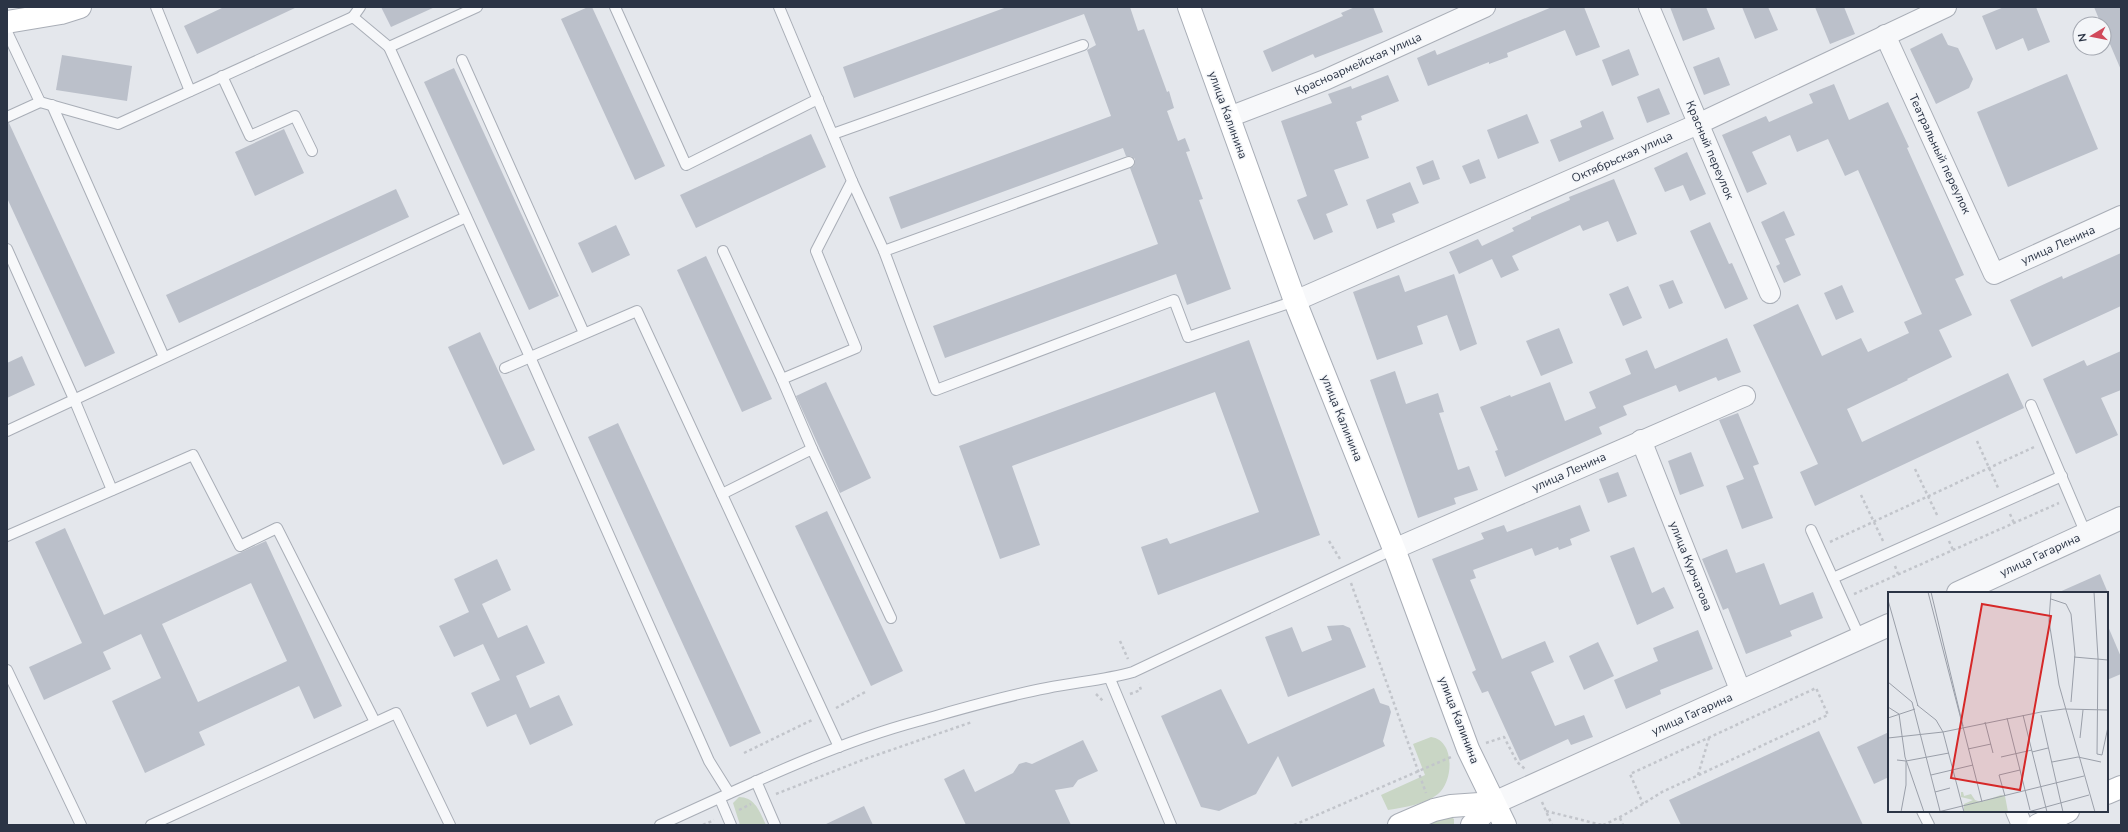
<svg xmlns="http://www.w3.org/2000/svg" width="2128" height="832" viewBox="0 0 2128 832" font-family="'Nunito Sans',sans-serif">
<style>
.green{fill:#c9d6c5}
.building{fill:#bbc0ca;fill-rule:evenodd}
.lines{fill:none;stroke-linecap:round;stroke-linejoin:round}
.service-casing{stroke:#a9aeb7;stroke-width:12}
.minor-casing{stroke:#a9aeb7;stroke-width:22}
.tertiary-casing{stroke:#a9aeb7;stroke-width:24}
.secondary-casing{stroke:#a9aeb7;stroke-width:24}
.path{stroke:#c2c5cb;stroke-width:2.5;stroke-dasharray:3 3;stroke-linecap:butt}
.service{stroke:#f7f8fa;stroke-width:10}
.minor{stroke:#f7f8fa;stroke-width:20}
.tertiary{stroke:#f7f8fa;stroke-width:22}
.secondary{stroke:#fff;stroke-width:22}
.labels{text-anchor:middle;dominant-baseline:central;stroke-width:3;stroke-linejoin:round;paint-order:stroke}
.street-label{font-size:12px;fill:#2b3445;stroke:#f4f6f9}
.inset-road{fill:none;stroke:#9a9fa9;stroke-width:1}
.view{fill:#d62828;fill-opacity:0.15;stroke:#d62828;stroke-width:2}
.inset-edge{fill:none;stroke:#2b3445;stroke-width:2}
</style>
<rect width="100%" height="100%" fill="#e4e7ec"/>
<g class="green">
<path d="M1431,737c24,3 23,44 7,57 -14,11 -33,13 -50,16l-7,-15 44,-20 -12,-31z"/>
<path d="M739,797c16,0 21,15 27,28h-26l-7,-22z"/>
<path d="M1450,816l4,3v6h-30z"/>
</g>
<g class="building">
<path d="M224,7h73l-100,47 -13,-28z"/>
<path d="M381,7h54l-44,20z"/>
<path d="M588,7h4l73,159 -30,14 -74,-161z"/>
<path d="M1007,7h123l8,24 6,-2 23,63 2,-1 5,17 -7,3 11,30 7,-3 5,13 -4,1 17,47 -4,1 32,89 -44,16 -11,-31 -231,84 -12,-32 225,-82 -28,-76 4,-2 1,-7 -4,-3h-5l-3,-8 -222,81 -12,-32 222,-81 -24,-66 9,-5 -12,-31 -230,84 -11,-31z"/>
<path d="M1355,7h18l10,25 -68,26 -2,-4 -41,18 -9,-21 80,-35 -2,-3z"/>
<path d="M1552,7h32l16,40 -24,9 -11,-26 -58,23 1,4 -19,7v-2l-61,24 -11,-28 18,-8 2,5z"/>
<path d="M1670,7h36l9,22 -32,12z"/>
<path d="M1742,7h26l10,23 -23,9z"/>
<path d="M1815,7h29l11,27 -25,10z"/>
<path d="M2004,7h32l14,35 -22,9 -5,-13 -27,12 -14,-34z"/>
<path d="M2094,7h27v63l-17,-40v-6h-3z"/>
<path d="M1942,33l6,12 10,3 15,31 -4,9 -33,16 -26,-55z"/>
<path d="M1629,49l10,26 -27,11 -10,-26z"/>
<path d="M62,55l70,11 -5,35 -71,-11z"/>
<path d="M1719,57l11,28 -26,10 -11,-28z"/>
<path d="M454,68l105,228 -30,14 -105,-228z"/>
<path d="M2067,74l31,75 -90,38 -31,-75z"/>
<path d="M1388,75l11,26 -38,15 1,4 -6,2 13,36 -35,12 14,35 -22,9 7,18 -19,8 -17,-40 10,-4 -26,-75 51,-18 -4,-9 23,-8 1,3z"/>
<path d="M1834,84l15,36 39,-18 21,45 -2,1 57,127 -9,4 17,36 -33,15 13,27 -45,22 1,1 -61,29 15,33 146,-69 16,35 -209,98 -15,-34 18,-8 -65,-139 45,-21 24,52 39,-18 7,14 41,-19 -5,-11 18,-8 -64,-144 -13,6 -17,-37 -31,13 -7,-17 -38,17 15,32 -20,9 -25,-58 44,-19 3,6 44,-19 -4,-9z"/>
<path d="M1659,88l11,26 -23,9 -10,-26z"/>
<path d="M1603,111l11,28 -55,23 -9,-22 32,-13 -2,-6z"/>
<path d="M1527,114l12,29 -41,16 -11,-29z"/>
<path d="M7,123h2l106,230 -30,14 -78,-169z"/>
<path d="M284,129l20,44 -49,23 -20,-44z"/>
<path d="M811,134l15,33 -130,61 -16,-33z"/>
<path d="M1687,152l19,42 -16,7 -7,-16 -18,7 -11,-24z"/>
<path d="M1479,159l7,19 -16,6 -8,-18z"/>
<path d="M1433,160l7,19 -17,6 -7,-18z"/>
<path d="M1614,179l23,55 -20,8 -9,-21 -25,10 -3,-6 -68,31 7,14 -18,8 -9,-19 -33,15 -10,-22 29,-13 4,7 32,-15 -2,-3 19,-9v-2l39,-17 -1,-3z"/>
<path d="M1410,182l9,21 -27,11 3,8 -18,7 -11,-29z"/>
<path d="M396,189l13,28 -230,106 -13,-28z"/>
<path d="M1784,211l11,24 -10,4 16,36 -17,8 -8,-17 4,-2 -19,-42z"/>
<path d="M1710,222l19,42 3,-1 16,36 -23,10 -35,-78z"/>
<path d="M616,225l14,30 -38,18 -14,-30z"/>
<path d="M2121,253v53l-89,41 -22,-47 52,-24 1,3z"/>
<path d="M706,256l66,143 -30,13 -65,-142z"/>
<path d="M1454,274l23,70 -17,7 -13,-36 -30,11 6,18 -46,16 -24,-68 46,-17 6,17z"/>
<path d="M1673,280l10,23 -14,6 -10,-24z"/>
<path d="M1842,285l12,27 -18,8 -12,-27z"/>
<path d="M1628,286l14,32 -19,8 -14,-32z"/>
<path d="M1559,328l14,35 -32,13 -15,-35z"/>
<path d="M480,332l55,118 -32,15 -55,-118z"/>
<path d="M1727,338l14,34 -23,9 -2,-4 -37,15 -3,-7 -53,21 4,9 -28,12 3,7 -97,43 -10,-26 3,-1 -18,-43 30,-12 1,2 39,-15 15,39 31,-13 -7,-16 42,-18 -6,-15 22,-9 8,19z"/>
<path d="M1249,340l71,195 -162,60 -17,-48 26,-9 3,6 89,-32 -44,-120 -203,74 28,79 -40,14 -41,-113z"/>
<path d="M2121,351v39l-20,8 17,37 -42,19 -33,-75 41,-19 3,6z"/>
<path d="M22,356l13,29 -28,13v-35z"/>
<path d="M1395,371l11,33 32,-11 6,19 -5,1 19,57 11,-4 9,24 -24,8 2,6 -38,14 -48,-138z"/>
<path d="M826,382l45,96 -31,15 -44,-97z"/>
<path d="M1738,413l21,51 -6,2 20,52 -31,11 -16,-43 18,-7 -25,-59z"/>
<path d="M618,423l143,310 -31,14 -142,-310z"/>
<path d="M1691,452l13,34 -24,9 -12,-34z"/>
<path d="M1618,472l9,24 -19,7 -9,-24z"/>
<path d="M1580,505l10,26 -20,8 2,6 -13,5 -1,-3 -23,9 -3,-8 -59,22 3,8 -6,2 32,79 43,-18 9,21 -23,10 24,54 29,-11 9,22 -22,8 -3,-6 -48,22 -32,-70 -6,2 -10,-21 4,-2 -44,-111 52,-20 -3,-6 23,-8 3,7z"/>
<path d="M827,511l76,160 -32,15 -76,-160z"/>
<path d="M65,528l39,87 162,-74 76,165 -28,13 -15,-33 -100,46 6,13 -60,28 -33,-72 49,-23 -20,-44 -38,18 8,17 -67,31 -15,-33 53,-24 -47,-101zM251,583l36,78 -89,41 -36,-78z"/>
<path d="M1634,547l18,46 12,-6 10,21 -37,17 -27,-69z"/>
<path d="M1727,549l9,24 28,-10 16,42 33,-13 10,26 -33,13 2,5 -46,18 -18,-46 -5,2 -21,-51z"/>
<path d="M497,559l14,31 -29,14 16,34 29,-13 18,38 -29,13 14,32 29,-13 14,30 -43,20 -14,-31 -29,13 -16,-34 29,-13 -17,-36 -29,13 -15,-31 30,-14 -15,-33z"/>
<path d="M2100,574l8,19h-51z"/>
<path d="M2107,624l14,33v17l-14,6z"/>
<path d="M1343,625l7,3 16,39 -78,30 -23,-60 27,-10 10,25 30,-12 -5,-14z"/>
<path d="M1698,630l15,39 -53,21 1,4 -35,15 -12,-29 44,-19 -5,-13z"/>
<path d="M1598,642l16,34 -30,14 -15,-34z"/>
<path d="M1374,688l6,15 9,3 2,6 -8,29 2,5 -93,41 -14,-31 -22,38 -37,17 -18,-4 -40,-91 60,-27 27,55z"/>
<path d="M1819,731l44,94h-182l-12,-25z"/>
<path d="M1889,732v45l-15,7 -17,-37z"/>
<path d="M1083,740l15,31 -20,9 -5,7 -18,3 16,35h-105l-22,-46 20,-10 11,23 38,-19 6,-9 7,-2 6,2z"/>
<path d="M864,806l9,19h-49z"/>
</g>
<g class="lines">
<defs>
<g id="service">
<path d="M156,7l34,84"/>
<path d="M615,7l71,158 132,-66"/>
<path d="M779,7l73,174 -36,70 40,97 -74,31"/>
<path d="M353,17l7,-10"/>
<path d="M7,32l33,70 -33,15"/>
<path d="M389,47l141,310 179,404 20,32"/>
<path d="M462,60l122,273"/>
<path d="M222,76l28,60 45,-20 17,35"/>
<path d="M40,102l78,22 235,-107 36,30 88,-40"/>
<path d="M52,105l112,252"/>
<path d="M833,134l250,-89"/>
<path d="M1129,162l-245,89 52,139 238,-90 14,37 107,-36"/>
<path d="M852,181l32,70"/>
<path d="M7,249l67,150 38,91"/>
<path d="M723,251l59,128 30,70"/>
<path d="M505,368l132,-57 202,436"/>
<path d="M2031,405l55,129"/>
<path d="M7,431l459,-214"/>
<path d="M722,494l90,-45 79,169"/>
<path d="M1811,530l49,108"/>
<path d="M7,536l186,-81 47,91 37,-18 98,194"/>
<path d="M1833,578l229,-102"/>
<path d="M7,670l74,155"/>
<path d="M1110,679l61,146"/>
<path d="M756,781l19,44"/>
<path d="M720,799l11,26"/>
<path d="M1922,811l7,14"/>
<path d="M151,825l245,-112 54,112"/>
<path d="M660,825c84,-38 169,-80 258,-104 43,-12 86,-25 129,-33 29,-6 58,-8 86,-16l261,-123"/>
</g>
<g id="minor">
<path d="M1649,7l121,286"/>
<path d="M1885,35l109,239 127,-58"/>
<path d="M1229,117l96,-37 160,-73"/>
<path d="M1295,301l403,-177 248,-117"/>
<path d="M1641,440l100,252"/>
<path d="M1394,549l351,-153"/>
<path d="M2016,811l6,14"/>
</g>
<g id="tertiary">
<path d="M1958,593l163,-75"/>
<path d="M1494,803l395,-178"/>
</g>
<g id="secondary">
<path d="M1189,7l106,294 99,248 74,200 37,76"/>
<path d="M7,22l54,-9 19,-6"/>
<path d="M2107,793l14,-6"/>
<path d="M1399,825l35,-15 17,-4 43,-3"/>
<path d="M1472,825l22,-22"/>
<path d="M2038,825l30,-14"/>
</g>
</defs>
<use href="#service" class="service-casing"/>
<use href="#minor" class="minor-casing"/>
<use href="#tertiary" class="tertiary-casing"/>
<use href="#secondary" class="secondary-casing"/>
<g class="path">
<path d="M1977,441l22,49"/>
<path d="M1915,469l23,48"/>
<path d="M1861,495l22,46"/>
<path d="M2010,514l4,9"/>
<path d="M1329,541l11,18"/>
<path d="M1949,541l4,9"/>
<path d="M1830,542l204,-95"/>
<path d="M1895,566l3,8"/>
<path d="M1351,583l75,210"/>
<path d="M1854,594l205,-91"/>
<path d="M1120,641l8,18"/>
<path d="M1096,694l8,8"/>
<path d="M1130,694l11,-4 -2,-6"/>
<path d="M836,708l31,-17"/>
<path d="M1486,743l18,-6 13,25 8,7"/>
<path d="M744,753l68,-33"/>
<path d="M1698,775l11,-37"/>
<path d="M776,794l89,-35 107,-37"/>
<path d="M1542,802l10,23"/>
<path d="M739,810l12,-6"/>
<path d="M1546,811l56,14"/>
<path d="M1620,818l3,7"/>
<path d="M703,825l11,-5"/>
<path d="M1294,825l157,-68"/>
<path d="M1603,825c21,-9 40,-21 59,-33l166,-77 -12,-27 -186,86 13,30"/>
</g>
<use href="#service" class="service"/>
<use href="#minor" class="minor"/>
<use href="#tertiary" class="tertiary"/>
<use href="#secondary" class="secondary"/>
</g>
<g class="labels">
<g class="street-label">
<text transform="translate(1358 64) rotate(-24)">Красноармейская улица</text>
<text transform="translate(1228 115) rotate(70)">улица Калинина</text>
<text transform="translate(1710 150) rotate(67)">Красный переулок</text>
<text transform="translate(1940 154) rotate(65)">Театральный переулок</text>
<text transform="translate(1622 157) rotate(-24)">Октябрьская улица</text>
<text transform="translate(2058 245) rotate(-24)">улица Ленина</text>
<text transform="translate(1342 418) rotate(68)">улица Калинина</text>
<text transform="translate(1569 472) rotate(-24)">улица Ленина</text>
<text transform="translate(2040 555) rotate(-25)">улица Гагарина</text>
<text transform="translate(1691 566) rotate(68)">улица Курчатова</text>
<text transform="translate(1692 714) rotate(-24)">улица Гагарина</text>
<text transform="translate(1459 720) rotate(69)">улица Калинина</text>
</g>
</g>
<g transform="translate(1888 592)">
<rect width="220" height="220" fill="#e4e7ec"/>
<path d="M73,200h2l1,4 7,-2 4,6 6,2 20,-7 4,1 3,16h-44v-8l9,-4 -12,-3z" fill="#c9d6c5"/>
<path class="inset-road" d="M40,0l35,135M43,0l32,134M163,0l-2,29 10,64 36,127M206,0l4,66 -1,96 5,1M163,7l15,5 5,10 4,40 -4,48M0,8l30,106M186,65l34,3M0,90l24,20 28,109M0,115l11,7 6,43 19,55M135,123l24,97M153,123l22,97M0,126l27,-9M119,126l23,92M97,130l8,31M75,135l19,75M0,146l55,-6 -7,-12 -19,-15M192,146l3,-28M80,157l23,-5M144,160l16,-4M214,163l6,-28M113,165l31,-7M9,168l9,1 43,-8M164,170l26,-5 23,5M43,183l42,-10M47,200l15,-4M117,204l-6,-21 21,-5M13,220l5,-27v-24M50,220l146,-36M76,220l-21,-80 98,-20 23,-3 44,1M140,220l61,-17"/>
<path class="view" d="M94,12l69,12 -31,174 -69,-12z"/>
<rect width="220" height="220" class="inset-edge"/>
</g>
<rect width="2128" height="832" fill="none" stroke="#2b3445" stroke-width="16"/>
<g transform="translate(2092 36) rotate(260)"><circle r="19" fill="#f4f6f9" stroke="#a4a8b1"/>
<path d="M0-3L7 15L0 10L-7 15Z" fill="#d1495b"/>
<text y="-6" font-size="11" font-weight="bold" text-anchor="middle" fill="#2b3445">N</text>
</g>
</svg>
